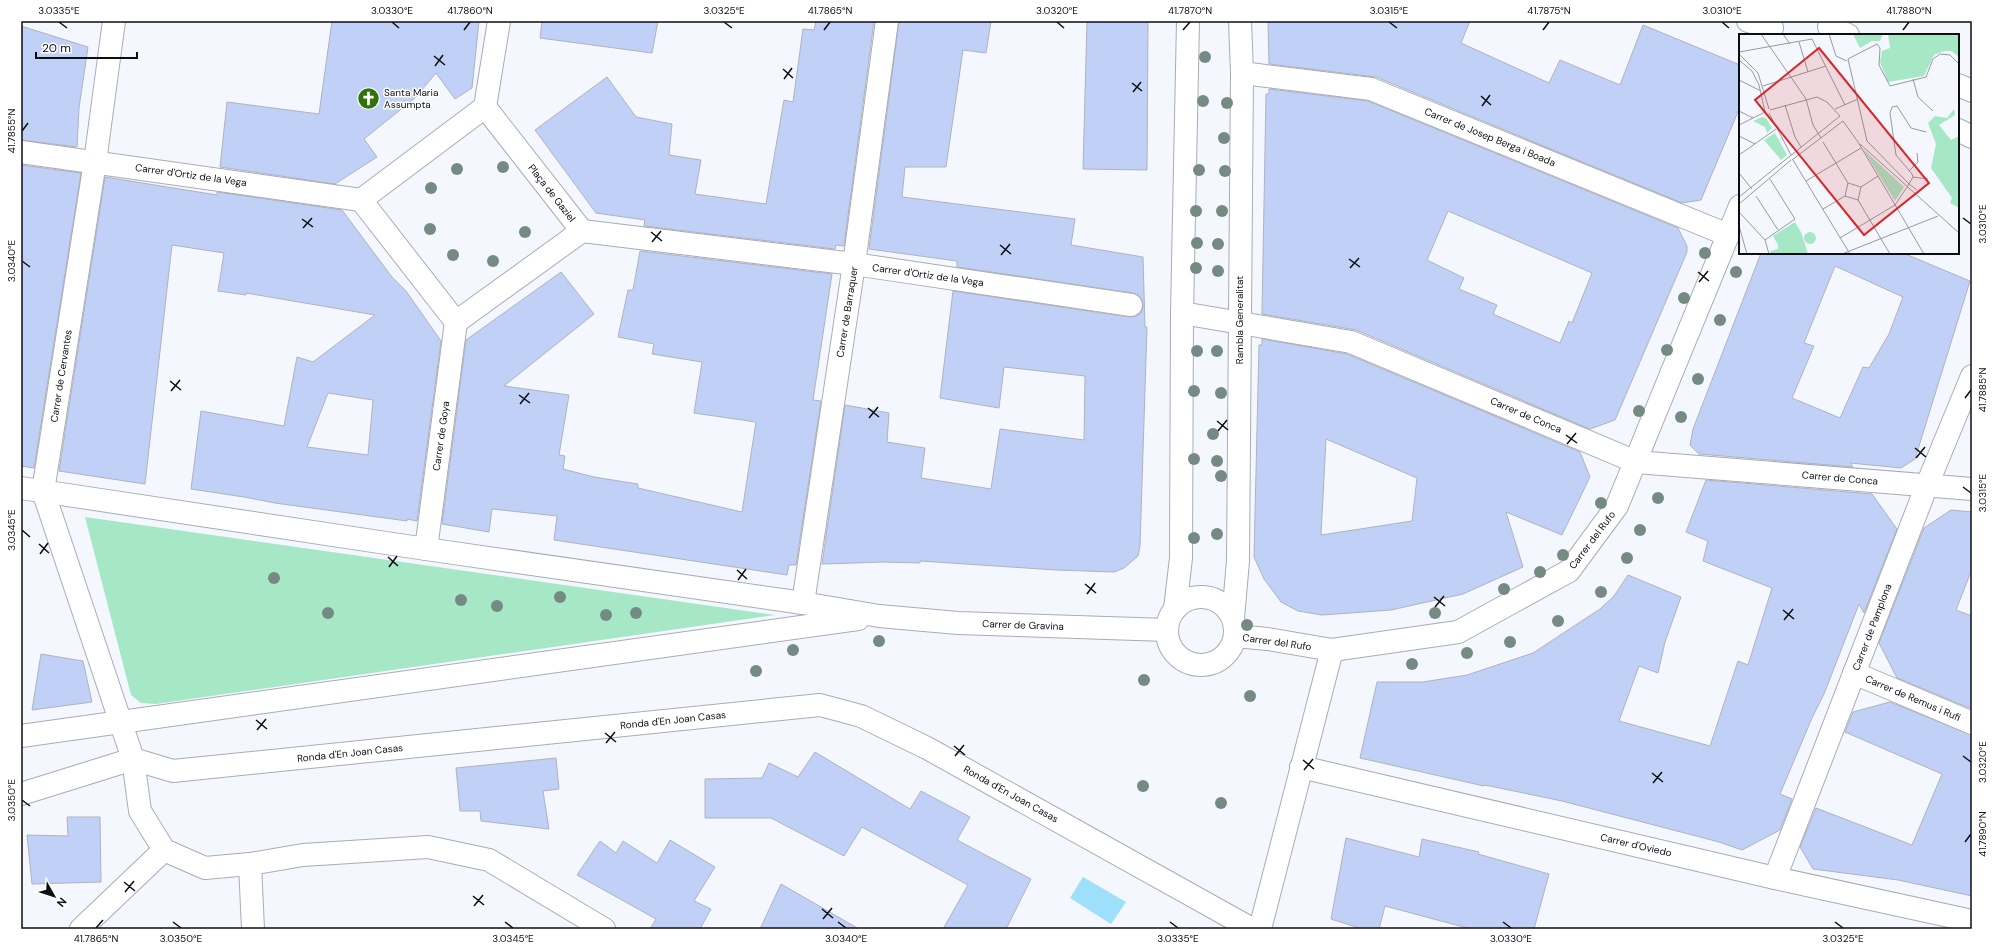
<svg xmlns="http://www.w3.org/2000/svg" width="1993" height="950" viewBox="0 0 1993 950" font-family="'DM Sans',sans-serif">
<style>
.green{fill:#a6e8c5}
.water{fill:#9edffb}
.building{fill:#c0d0f7;stroke:#aeb3be;fill-rule:evenodd}
.lines{fill:none;stroke-linecap:round;stroke-linejoin:round}
.minor-casing{stroke:#a8acb7;stroke-width:24}
.minor{stroke:#fff;stroke-width:22}
.tree{fill:#768a84}
.ticks{fill:none;stroke:#0c0e12;stroke-width:1.5}
.labels{text-anchor:middle;dominant-baseline:central;stroke-width:3;stroke-linejoin:round;paint-order:stroke}
.poi-label{font-size:10px;fill:#0c0e12;stroke:#fff;text-anchor:start}
.street-label{font-size:10px;fill:#0c0e12;stroke:#fff}
.inset-road{fill:none;stroke:#979aa0;stroke-width:1}
.view{fill:#d62828;fill-opacity:0.15;stroke:#d62828;stroke-width:2}
.inset-edge{fill:none;stroke:#0c0e12;stroke-width:2}
.neatline{fill:none;stroke:#0c0e12;stroke-width:1.5}
.ticks-label{font-size:10px;text-anchor:middle;fill:#0c0e12}
</style>
<rect width="100%" height="100%" fill="#f4f7fe"/>
<path class="green" d="M85,517l690,98 -619,89 -15,-1 -10,-8z"/>
<path class="water" d="M1083,877l43,25 -15,22 -41,-26z"/>
<g class="building">
<path d="M332,21h147l-7,67 -17,11 -19,-26 -21,25 -51,41 13,18 -42,27 -115,-17 7,-65 92,12z"/>
<path d="M542,21h116l-6,32 -112,-15z"/>
<path d="M816,21h58l-30,225 -8,-1 -1,4 -191,-23 1,-6 -49,-7 -61,-83 72,-53 29,40 36,7 -3,31 32,5 -6,34 71,10 18,-104 9,2 10,-73 11,1z"/>
<path d="M899,21h92l-5,32 -23,-3 -17,117h-41l-3,30 173,22 -4,26 72,12 2,70h2l-7,219 -2,10 -14,12 -10,4 -58,-2 -136,-9v2l-36,-1 -62,2 23,-159 44,8 -2,29 38,6 -4,30 70,11 9,-60 84,11 1,-64 -81,-9 -5,41 -59,-10 13,-107 176,26 7,-1 5,-3 2,-6 -1,-7 -4,-5 -5,-2 -176,-26v-6l-88,-12z"/>
<path d="M1087,21h61l-1,149 -64,-1z"/>
<path d="M1268,21h202l-9,22 88,40 11,-23 60,25 23,-60 97,40v42l-39,93 -19,3 -306,-126 -107,-13z"/>
<path d="M21,26l67,21 -9,61 -2,39 -56,-7z"/>
<path d="M1269,89l99,12 310,127 9,18v6l-72,168 -25,9 -234,-99 -94,-16 4,-220h3zM1448,211l144,62 -20,50 -3,-2 -9,22 -67,-29 4,-9 -38,-16 5,-11 -37,-18z"/>
<path d="M21,165l60,8 -47,295 -13,-2z"/>
<path d="M105,177l112,18v-3l125,18 50,67 14,14 35,50 -24,180 -10,-2v2l-132,-18 -31,-6 -53,-8 10,-78 83,15 13,-69 16,5 62,-47 -129,-22v2l-28,-4 6,-38 -52,-8 -27,239 -86,-13zM328,393l45,7 -5,55 -61,-8z"/>
<path d="M640,251l192,23 -19,126 8,1 -25,164h-7l-2,10 -233,-35 3,-24 -65,-7 -3,23 -47,-8 24,-184 95,-68 33,42 -90,72 65,9 -10,60 6,1 -2,13 31,8 44,7v4l104,24 14,-90 -62,-9 8,-51 -50,-8 2,-10 -36,-7 10,-47h5z"/>
<path d="M1761,253h142l67,28 -55,178 -14,9 -51,-5 3,4 -154,-13 -9,-9 3,-16zM1835,266l68,31 -14,37 -20,34 -6,-1 -23,51 -48,-20 22,-52 -10,-3z"/>
<path d="M1262,339l85,15 233,98 10,25 -28,58 -56,-23 17,55 -60,27 -72,16 -69,5 -24,-4 -17,-9 -17,-23 -10,-22 5,-212h3zM1326,439l91,39 -5,43 -91,14z"/>
<path d="M1706,480l166,14 25,35 -33,84 -5,-9 -35,90 -12,24 -32,76 12,5 -12,31 -38,20 -23,-8 -157,-41 -77,-16 -1,1 -124,-28 17,-76h46l44,-7 66,-22 67,-44 14,-13 14,-21 53,22 -16,45 -7,31 -19,-7 -20,55 91,25 28,-85 10,4 24,-77 -69,-27 5,-20 -22,-9z"/>
<path d="M1951,510l21,2v57l-16,41 16,6v93l-75,-31 -18,-35 45,-115z"/>
<path d="M41,654l42,7 9,41 -60,8z"/>
<path d="M1890,702l82,33v161l-74,-16 -85,-11 -13,-22 16,-39 96,37 30,-71 -97,-42 8,-20z"/>
<path d="M815,752l95,57 11,-18 49,26 -13,23 74,39 -25,50h-63l25,-44 -106,-58 -18,29 -73,-38h-66v-39l57,-1 7,-15 29,14z"/>
<path d="M556,758l3,31 -16,2 6,38 -68,-8 -1,-10h-20l-4,-43z"/>
<path d="M67,817h33l1,65 -69,2 -5,-49 41,1z"/>
<path d="M1346,838l73,19 3,-18 57,13 -1,2 71,20 -15,55h-63l-86,-23 -6,23h-17l-31,-10z"/>
<path d="M670,840l45,27 -21,34 17,8 -11,20h-50l6,-10 -79,-44 23,-34 16,12 7,-12 34,22z"/>
<path d="M781,884l78,45h-99z"/>
</g>
<g class="lines">
<defs>
<g id="minor">
<path d="M114,21l-19,141 -52,329 90,268 40,12 647,-66 41,11 66,32 325,181"/>
<path d="M1748,21l24,7"/>
<path d="M1829,27l19,8"/>
<path d="M1242,73l129,16 357,146"/>
<path d="M1958,85l14,6"/>
<path d="M485,107l97,124 -126,91 -95,-122z"/>
<path d="M485,107l14,-86"/>
<path d="M1958,130l14,7"/>
<path d="M21,152l340,48"/>
<path d="M582,231l272,33 277,41"/>
<path d="M1182,313l169,29 285,120 336,27"/>
<path d="M21,488l405,61 377,54 76,13 79,7 209,7"/>
<path d="M426,549l30,-227"/>
<circle cx="1201" cy="631" r="34"/>
<path d="M803,603l51,-339 33,-243"/>
<path d="M1175,609l6,-51 1,-245 6,-292"/>
<path d="M1233,618l5,-57 4,-488 -2,-52"/>
<path d="M1235,636l33,3 64,11 126,-18 111,-61 48,-65 123,-300"/>
<path d="M1854,673l118,50"/>
<path d="M21,736l837,-117"/>
<path d="M1301,767l474,111 197,43"/>
<path d="M21,794l112,-35 7,52 24,39 41,18 45,-4 53,-9 125,-8 61,13 115,69"/>
<path d="M250,864l3,65"/>
<path d="M1775,878l152,-393 45,-109"/>
<path d="M81,929l83,-79"/>
<path d="M1260,929l72,-279"/>
</g>
</defs>
<use href="#minor" class="minor-casing"/>
<use href="#minor" class="minor"/>
</g>
<g class="tree">
<circle cx="1205" cy="57" r="6"/>
<circle cx="1203" cy="101" r="6"/>
<circle cx="1227" cy="103" r="6"/>
<circle cx="1224" cy="138" r="6"/>
<circle cx="503" cy="167" r="6"/>
<circle cx="457" cy="169" r="6"/>
<circle cx="1199" cy="170" r="6"/>
<circle cx="1225" cy="171" r="6"/>
<circle cx="431" cy="188" r="6"/>
<circle cx="1196" cy="211" r="6"/>
<circle cx="1222" cy="211" r="6"/>
<circle cx="430" cy="229" r="6"/>
<circle cx="525" cy="232" r="6"/>
<circle cx="1197" cy="243" r="6"/>
<circle cx="1218" cy="244" r="6"/>
<circle cx="1705" cy="253" r="6"/>
<circle cx="453" cy="255" r="6"/>
<circle cx="493" cy="261" r="6"/>
<circle cx="1196" cy="268" r="6"/>
<circle cx="1218" cy="271" r="6"/>
<circle cx="1736" cy="272" r="6"/>
<circle cx="1684" cy="298" r="6"/>
<circle cx="1720" cy="320" r="6"/>
<circle cx="1667" cy="350" r="6"/>
<circle cx="1197" cy="351" r="6"/>
<circle cx="1217" cy="351" r="6"/>
<circle cx="1698" cy="379" r="6"/>
<circle cx="1194" cy="391" r="6"/>
<circle cx="1221" cy="393" r="6"/>
<circle cx="1639" cy="411" r="6"/>
<circle cx="1681" cy="417" r="6"/>
<circle cx="1213" cy="434" r="6"/>
<circle cx="1194" cy="459" r="6"/>
<circle cx="1217" cy="461" r="6"/>
<circle cx="1221" cy="476" r="6"/>
<circle cx="1658" cy="498" r="6"/>
<circle cx="1601" cy="503" r="6"/>
<circle cx="1640" cy="530" r="6"/>
<circle cx="1217" cy="534" r="6"/>
<circle cx="1194" cy="538" r="6"/>
<circle cx="1563" cy="555" r="6"/>
<circle cx="1627" cy="558" r="6"/>
<circle cx="1540" cy="572" r="6"/>
<circle cx="274" cy="578" r="6"/>
<circle cx="1504" cy="589" r="6"/>
<circle cx="1601" cy="592" r="6"/>
<circle cx="560" cy="597" r="6"/>
<circle cx="461" cy="600" r="6"/>
<circle cx="497" cy="606" r="6"/>
<circle cx="328" cy="613" r="6"/>
<circle cx="636" cy="613" r="6"/>
<circle cx="1435" cy="613" r="6"/>
<circle cx="606" cy="615" r="6"/>
<circle cx="1558" cy="621" r="6"/>
<circle cx="1247" cy="625" r="6"/>
<circle cx="879" cy="641" r="6"/>
<circle cx="1510" cy="642" r="6"/>
<circle cx="793" cy="650" r="6"/>
<circle cx="1467" cy="653" r="6"/>
<circle cx="1412" cy="664" r="6"/>
<circle cx="756" cy="671" r="6"/>
<circle cx="1144" cy="680" r="6"/>
<circle cx="1250" cy="696" r="6"/>
<circle cx="1143" cy="786" r="6"/>
<circle cx="1221" cy="803" r="6"/>
</g>
<path class="ticks" d="M59,22l8,6M392,22l7,6M724,22l8,6M1057,22l7,6M1389,22l8,6M1722,22l7,6M464,30l6,-8M824,30l6,-8M1183,30l7,-8M1543,30l6,-8M1903,30l6,-8M434,56l11,9M435,66l8,-11M783,69l10,9M784,79l8,-11M1132,83l10,8M1133,92l8,-10M1481,96l10,9M1482,106l8,-11M22,131l6,-8M1963,218l8,6M302,219l11,8M303,228l9,-10M651,232l11,9M652,242l9,-11M1000,245l11,9M1001,255l9,-11M1349,259l11,8M22,261l8,6M1350,268l9,-10M1698,272l11,9M1699,282l9,-11M170,381l11,9M171,391l9,-11M519,395l11,8M1965,398l6,-8M520,404l9,-11M868,408l11,9M869,418l9,-11M1217,421l11,9M1218,431l9,-11M1566,435l11,8M1567,444l9,-11M1915,448l11,9M1916,458l9,-11M1963,487l8,6M22,530l8,7M39,544l10,9M40,554l8,-11M388,557l10,9M389,567l8,-11M737,570l10,9M738,580l8,-11M1085,584l11,9M1087,594l8,-11M1434,597l11,9M1435,607l9,-11M1783,610l11,9M1784,620l9,-11M256,720l11,9M257,730l9,-11M605,733l11,9M606,743l9,-11M954,746l11,9M955,756l9,-11M1963,756l8,6M1303,760l11,9M1304,770l9,-11M1652,773l11,9M1653,783l9,-11M22,800l8,6M1965,842l6,-8M124,882l11,9M125,892l9,-11M473,896l11,9M474,906l9,-11M822,909l11,9M823,919l9,-11M173,922l8,6M505,922l8,6M838,922l8,6M1170,922l8,6M1503,922l8,6M1835,922l8,6M96,928l7,-8"/>
<defs>
<symbol id="church-disc" viewBox="-11 -11 22 22"><circle r="9.5" fill="#32720a" stroke="#fff"/><path d="M-1.2-6h2.4v3.5h3.3v2.4h-3.3V6h-2.4V-.1h-3.3v-2.4h3.3Z" fill="#fff"/></symbol>
</defs>
<g fill-rule="evenodd">
<use href="#church-disc" x="356" y="86" width="25" height="25"/>
</g>
<g class="labels">
<g class="poi-label">
<text x="384" y="92">Santa Maria<tspan x="384" dy="12">Assumpta</tspan></text>
</g>
<g class="street-label">
<text transform="translate(1490 137) rotate(22)">Carrer de Josep Berga i Boada</text>
<text transform="translate(191 175) rotate(8)">Carrer d'Ortiz de la Vega</text>
<text transform="translate(552 193) rotate(52)">Plaça de Gaziel</text>
<text transform="translate(928 275) rotate(8)">Carrer d'Ortiz de la Vega</text>
<text transform="translate(847 312) rotate(-81)">Carrer de Barraquer</text>
<text transform="translate(1239 320) rotate(-90)">Rambla Generalitat</text>
<text transform="translate(61 376) rotate(-81)">Carrer de Cervantes</text>
<text transform="translate(1526 415) rotate(23)">Carrer de Conca</text>
<text transform="translate(441 436) rotate(-82)">Carrer de Goya</text>
<text transform="translate(1840 478) rotate(5)">Carrer de Conca</text>
<text transform="translate(1592 540) rotate(-53)">Carrer del Rufo</text>
<text transform="translate(1023 625) rotate(2)">Carrer de Gravina</text>
<text transform="translate(1872 627) rotate(-69)">Carrer de Pamplona</text>
<text transform="translate(1277 642) rotate(8)">Carrer del Rufo</text>
<text transform="translate(1913 698) rotate(23)">Carrer de Remus i Rufi</text>
<text transform="translate(673 720) rotate(-6)">Ronda d'En Joan Casas</text>
<text transform="translate(350 753) rotate(-6)">Ronda d'En Joan Casas</text>
<text transform="translate(1011 794) rotate(29)">Ronda d'En Joan Casas</text>
<text transform="translate(1636 845) rotate(13)">Carrer d'Oviedo</text>
</g>
</g>
<g transform="translate(1739 34)">
<rect width="220" height="220" fill="#f4f7fe"/>
<path d="M114,0h30l-3,7h-8l-12,7zM149,0h71v23l-8,-6h-7l-10,4 -10,21 -36,6 -8,-20 2,-11 8,-3zM215,75l1,6 -16,10 12,15 8,-4v72l-9,-5 2,-5 -21,-30 5,-24 -8,-21 7,-7 12,2zM23,83l4,1 6,10 -5,5 -2,-6 -12,-6zM36,99l12,22 -6,5 -17,-20zM124,115l41,38 -9,14zM56,188l6,10 7,22h-37l-1,-3 8,-2v-4l-5,-9zM65 204a6 6 0 1 1 12 0a6 6 0 1 1-12 0Z" fill="#a6e8c5"/>
<path class="inset-road" d="M22,0l45,65 7,26 8,13M44,0l7,10M90,0l7,22 11,5M73,5l33,66M60,8l9,30M0,18l73,-13M0,20l19,19 11,36M0,26l13,11 7,14 6,27M174,45l5,18 15,14M0,46l22,11M24,52l63,-20M46,71l10,32 6,10M96,75l23,-10M31,76l47,-13 10,5 13,14M0,77l14,7M30,79l22,42M104,87l15,21 66,112M0,91l26,-13M0,102l16,8M84,108l25,41M121,110l99,89M0,121l37,-26M53,126l51,-39M54,126l57,94M170,137l9,-9 -1,-9M0,139l13,16M174,143l15,2M67,147l55,-33M109,149l13,4 -3,13 -13,-4zM122,153l17,-11M178,156l-8,-6 4,-7 -1,-3 -16,-19 -6,-42 2,-6 5,-1 14,22 15,4M17,162l22,34M0,163l101,-81M119,166l32,54M0,170l52,-44M84,175l22,-13M0,178l26,28 4,14M0,192l8,28M101,204l55,-33 14,-21 -42,-43 -19,-82 29,-15 3,4 -1,17 11,21 36,-9 7,-18 7,-5 10,1 9,9M26,206l30,-21 -25,-40M103,220l96,-38"/>
<path class="view" d="M80,14l110,135 -65,52 -109,-135z"/>
<rect width="220" height="220" class="inset-edge"/>
</g>
<rect width="1993" height="950" fill="none" stroke="#ffffff" stroke-width="44"/>
<g transform="translate(54 896) rotate(129)" stroke="#ffffff" stroke-width="3" paint-order="stroke">
<path d="M0-3L7 15L0 10L-7 15Z" fill="#0c0e12"/>
<text y="-6" font-size="11" font-weight="bold" text-anchor="middle" fill="#0c0e12">N</text>
</g>
<path d="M36 52v6h101v-6" fill="none" stroke="#0c0e12" stroke-width="2"/>
<text x="42" y="52" font-size="12" fill="#0c0e12" stroke="#ffffff" stroke-width="3" paint-order="stroke">20 m</text>
<rect x="22" y="22" width="1949" height="906" class="neatline"/>
<g class="ticks-label">
<text x="59" y="14">3.0335°E</text>
<text x="392" y="14">3.0330°E</text>
<text x="470" y="14">41.7860°N</text>
<text x="724" y="14">3.0325°E</text>
<text x="830" y="14">41.7865°N</text>
<text x="1057" y="14">3.0320°E</text>
<text x="1190" y="14">41.7870°N</text>
<text x="1389" y="14">3.0315°E</text>
<text x="1549" y="14">41.7875°N</text>
<text x="1722" y="14">3.0310°E</text>
<text x="1909" y="14">41.7880°N</text>
<text transform="translate(11 131) rotate(-90)" y="4">41.7855°N</text>
<text transform="translate(1982 224) rotate(-90)" y="4">3.0310°E</text>
<text transform="translate(11 261) rotate(-90)" y="4">3.0340°E</text>
<text transform="translate(1982 390) rotate(-90)" y="4">41.7885°N</text>
<text transform="translate(1982 493) rotate(-90)" y="4">3.0315°E</text>
<text transform="translate(11 530) rotate(-90)" y="4">3.0345°E</text>
<text transform="translate(1982 762) rotate(-90)" y="4">3.0320°E</text>
<text transform="translate(11 800) rotate(-90)" y="4">3.0350°E</text>
<text transform="translate(1982 834) rotate(-90)" y="4">41.7890°N</text>
<text x="96" y="942">41.7865°N</text>
<text x="181" y="942">3.0350°E</text>
<text x="513" y="942">3.0345°E</text>
<text x="846" y="942">3.0340°E</text>
<text x="1178" y="942">3.0335°E</text>
<text x="1511" y="942">3.0330°E</text>
<text x="1843" y="942">3.0325°E</text>
</g>
</svg>
